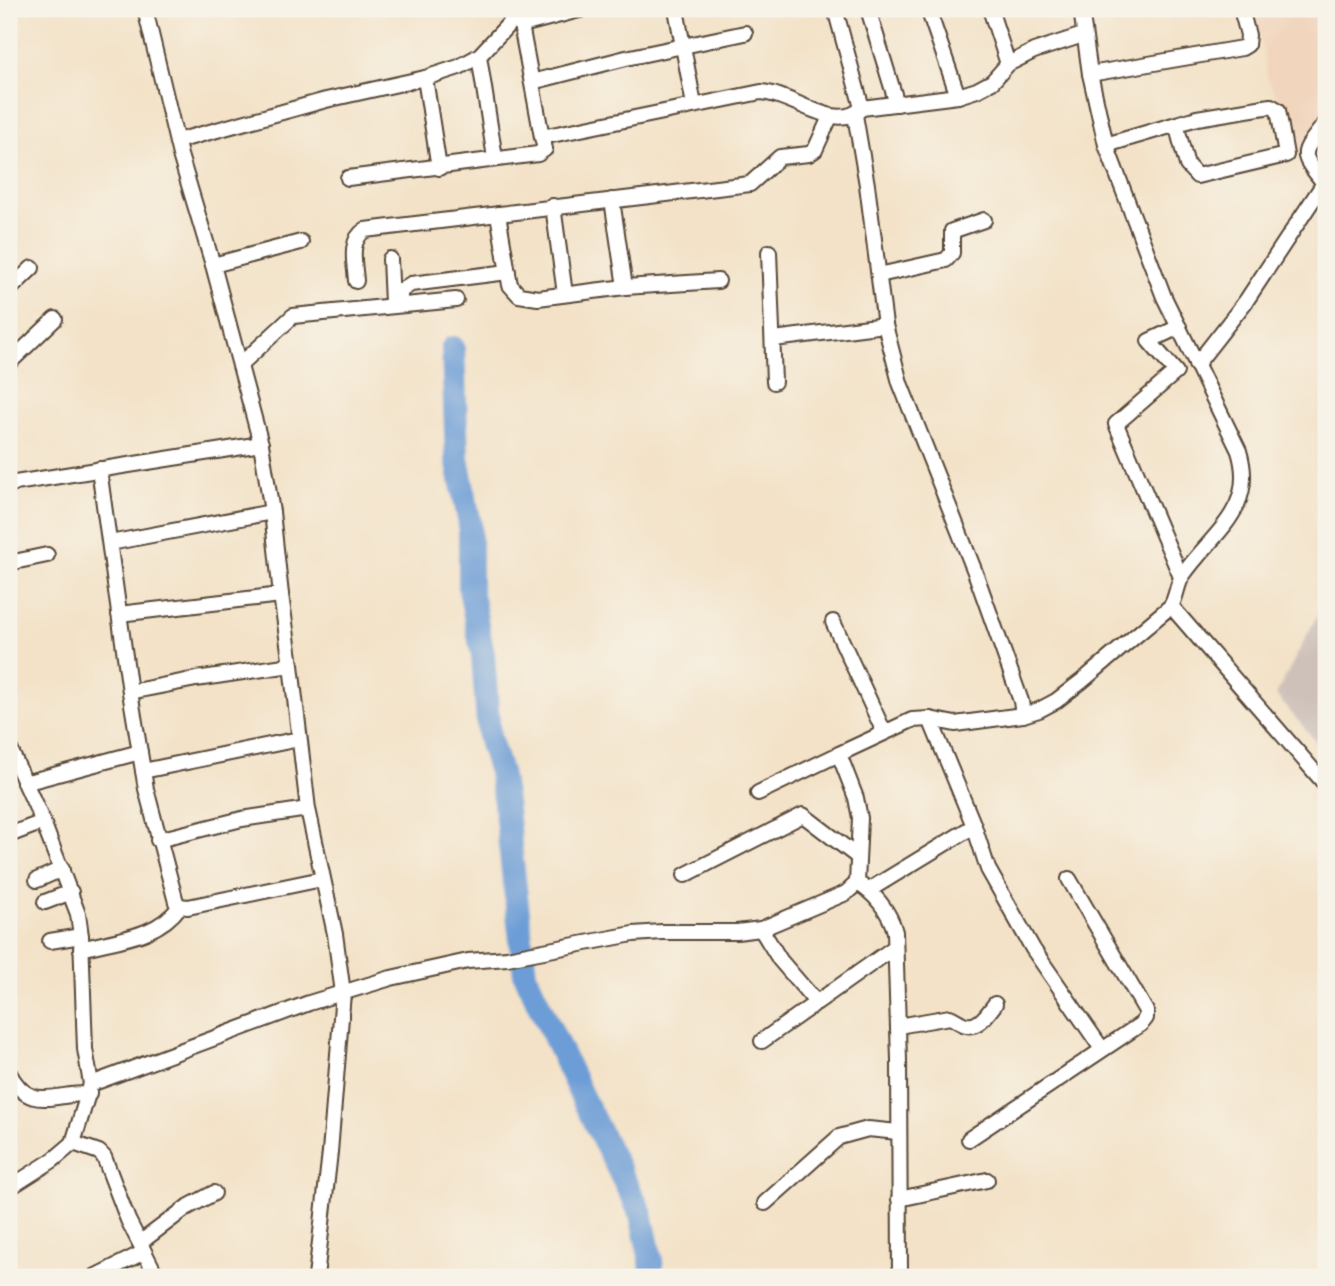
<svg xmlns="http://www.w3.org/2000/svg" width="1335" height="1286" viewBox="0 0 1335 1286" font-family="'Playpen Sans',sans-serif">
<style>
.built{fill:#f1d5bd}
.industrial{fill:#cec1ba}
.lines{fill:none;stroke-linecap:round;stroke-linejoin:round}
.river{stroke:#6d9dd6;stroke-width:24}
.minor-casing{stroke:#574637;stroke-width:18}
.minor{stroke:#fff;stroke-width:14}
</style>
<rect width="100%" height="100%" fill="#f7f3e8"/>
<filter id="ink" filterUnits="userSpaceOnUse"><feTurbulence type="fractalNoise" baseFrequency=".0143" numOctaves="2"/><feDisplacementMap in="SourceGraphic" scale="14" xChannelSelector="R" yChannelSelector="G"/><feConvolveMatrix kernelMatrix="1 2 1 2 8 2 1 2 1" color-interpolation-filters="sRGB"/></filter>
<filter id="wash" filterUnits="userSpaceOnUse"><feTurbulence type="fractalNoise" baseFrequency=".00686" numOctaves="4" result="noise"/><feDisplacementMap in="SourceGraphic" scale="28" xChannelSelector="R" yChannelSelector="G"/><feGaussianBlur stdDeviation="1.57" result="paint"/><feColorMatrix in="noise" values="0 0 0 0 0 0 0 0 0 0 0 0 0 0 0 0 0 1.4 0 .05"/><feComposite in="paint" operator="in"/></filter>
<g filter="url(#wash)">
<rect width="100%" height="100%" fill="#f3e2c7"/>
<path class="built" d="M1254,9h72v171l-9,13 -16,-29 -10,-39 -23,-46z"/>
<path class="industrial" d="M1326,605v148l-50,-58 44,-85z"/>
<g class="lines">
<path class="river" d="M453,348l4,111 13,65v65l13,66 6,82 11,35 5,30 20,172 57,123 59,117 10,46 1,17"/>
</g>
</g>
<g filter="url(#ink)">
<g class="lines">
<defs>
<g id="minor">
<path d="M145,9l35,146 33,110 48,179 11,68 9,83 10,70 17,144 27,125 8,59 -13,159 -14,125"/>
<path d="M518,9l24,128"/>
<path d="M676,9l18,96"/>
<path d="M835,9l27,99"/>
<path d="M868,9l29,95"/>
<path d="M928,9l30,87"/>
<path d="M990,9l18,55"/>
<path d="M522,25l61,-16"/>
<path d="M479,56l16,102"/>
<path d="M1090,74l152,-26 5,-3 1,-10 -7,-26"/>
<path d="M532,82l94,-24 119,-25"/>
<path d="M855,115l12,70 18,140 15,58 75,189 46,129 2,14"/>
<path d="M177,141l149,-41 99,-22"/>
<path d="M1106,145l91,-27 74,-12 7,4 8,45 -89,21 -10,-11 -11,-41"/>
<path d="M439,168l-14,-90 34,-11 20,-11 40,-43"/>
<path d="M348,178l190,-24 7,-5 -3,-12 219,-45c33,2 75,42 101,16l96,-12 19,-6 15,-8 16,-18 26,-13 49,-16"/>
<path d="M1324,183c-27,-33 -22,-28 2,-61"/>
<path d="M612,200l13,87"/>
<path d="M553,206l12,88"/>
<path d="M498,214l12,71 9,10 19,3 87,-11 93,-6"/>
<path d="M769,252l5,130"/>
<path d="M390,259l2,44"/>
<path d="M213,265l88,-23"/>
<path d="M879,275l67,-15 6,-7v-22l32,-11"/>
<path d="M356,281c-1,-17 -8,-40 9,-51l385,-46 30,-27 29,-3 6,-4 15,-33"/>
<path d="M9,290l23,-22"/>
<path d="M400,305v-14l11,-7 97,-12"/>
<path d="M1179,327l-30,14 27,31 -60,52 65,153"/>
<path d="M774,339l111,-14"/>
<path d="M9,363l46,-44"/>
<path d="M240,365l53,-49 163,-16"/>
<path d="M1196,365l50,-64 80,-121"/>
<path d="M99,469l31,223 16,97 30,113 4,4 8,1 134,-28"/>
<path d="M9,484l252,-40"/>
<path d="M110,543l162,-31"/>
<path d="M9,563l38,-8"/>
<path d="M1171,606l155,179"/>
<path d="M119,614l162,-19"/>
<path d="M833,622l51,110"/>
<path d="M130,692l66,-13 95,-14"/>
<path d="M930,719l44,107 14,43 45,80 69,100"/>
<path d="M9,747l34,75 35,92 3,22 4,113 6,35"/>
<path d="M143,771l156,-32"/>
<path d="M24,783l116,-31"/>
<path d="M758,793l81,-39"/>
<path d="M9,835l34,-13"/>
<path d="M158,840l84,-21 66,-10"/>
<path d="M685,875l118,-60 55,42"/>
<path d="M37,880l25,-11"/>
<path d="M857,883c17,9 33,29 38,49l4,128 1,217"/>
<path d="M869,890l105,-64"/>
<path d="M45,902l26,-10"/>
<path d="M761,929l19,31 36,42"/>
<path d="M50,941l31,-5"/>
<path d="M81,949c36,-10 76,-11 99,-43"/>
<path d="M898,1026l52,-9c5,2 11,7 16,8 13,3 22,-12 29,-21"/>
<path d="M762,1041l133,-94"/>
<path d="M9,1073c21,40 44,20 80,21"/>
<path d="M969,1139l172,-115 5,-6v-7l-77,-132"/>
<path d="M73,1143l26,9 5,5 24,63 29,57"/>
<path d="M9,1188l44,-28 20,-17 18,-59 218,-81 82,-25 77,-17 39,-3 126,-24 29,-2h75l24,-3 85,-36 11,-10 3,-65 -4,-20 -17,-44 73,-34 18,-1 25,5 68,-9 16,-5 17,-9 26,-20 89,-75c6,-10 6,-23 12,-31 29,-42 74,-65 56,-124l-75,-154 -58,-152 -16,-71 -9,-65"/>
<path d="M899,1199l88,-19"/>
<path d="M765,1203l74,-66 29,-8 30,3"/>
<path d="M141,1242l45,-34 28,-15"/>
<path d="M94,1277l50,-25"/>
</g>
</defs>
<use href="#minor" class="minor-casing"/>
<use href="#minor" class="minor"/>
</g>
</g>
<rect width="1335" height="1286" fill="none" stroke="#f7f3e8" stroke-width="35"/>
</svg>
